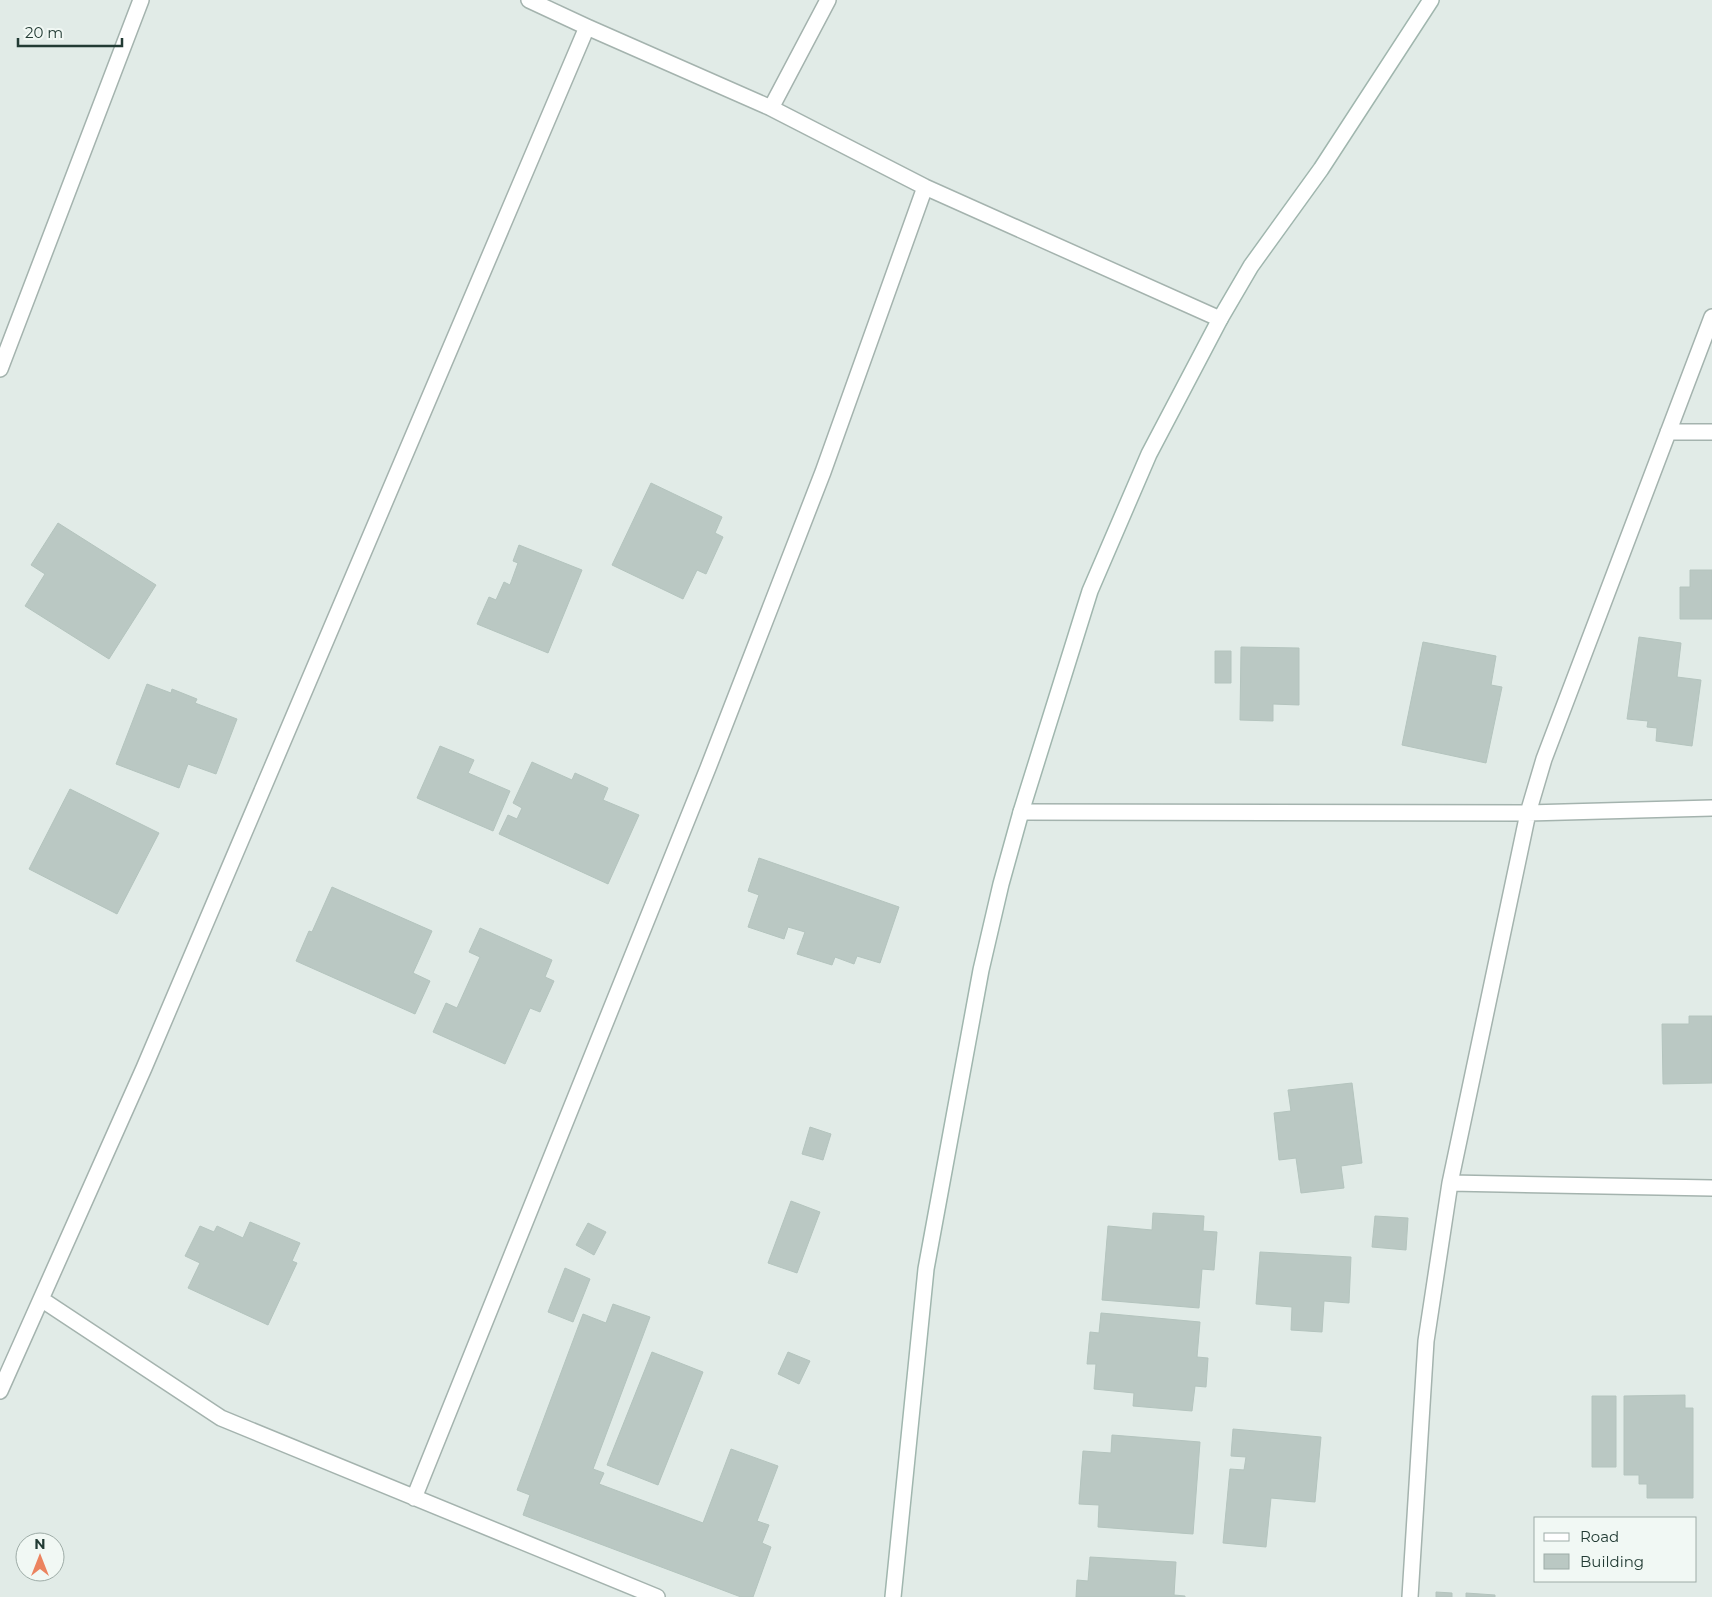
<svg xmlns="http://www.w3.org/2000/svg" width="1712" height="1597" font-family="Montserrat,sans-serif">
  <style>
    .building { fill: #bac8c3; stroke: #b4c4be }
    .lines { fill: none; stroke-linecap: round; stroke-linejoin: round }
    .minor-casing { stroke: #a4b3ae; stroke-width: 18 }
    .secondary-casing { stroke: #a0b6ae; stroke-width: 18 }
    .minor { stroke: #fff; stroke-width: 15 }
    .secondary { stroke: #fff; stroke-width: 15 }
  </style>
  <rect width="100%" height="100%" fill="#e1ebe7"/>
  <!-- building -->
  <path class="building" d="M651 483 722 517 715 533 723 537 706 574 697 570 683 599 612 565Z
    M58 523 156 585 109 659 25 606 45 574 31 565Z
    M519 545 582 570 548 653 477 624 489 597 496 600 504 582 510 585 518 563 513 561Z
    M1690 570H1712V619H1680V587H1690Z
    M1639 637 1681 643 1677 677 1701 680 1692 746 1656 741 1657 728 1647 727 1648 721 1627 719Z
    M1423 642 1496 656 1491 685 1502 687 1486 763 1402 745Z
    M1241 647 1299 648V705L1273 704V721L1240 720Z
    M1215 651H1231V683H1215Z
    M147 684 171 693 172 689 197 699 195 703 237 719 216 774 188 764 179 788 116 764Z
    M440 746 474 760 468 773 510 791 493 831 417 798Z
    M532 762 572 780 575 773 608 788 603 800 639 815 608 884 499 834 508 815 517 819 522 808 513 803Z
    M70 789 159 833 117 914 29 869Z
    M759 858 899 907 880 963 857 956 854 964 835 957 832 965 797 954 805 932 788 927 784 939 748 927 759 895 748 891Z
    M332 887 432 931 413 973 430 981 415 1014 296 961 309 931 312 932Z
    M480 928 552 960 545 977 554 981 540 1012 530 1008 505 1064 433 1032 446 1003 457 1008 480 957 469 952Z
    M1689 1016H1712V1083L1663 1084 1662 1024H1689Z
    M1352 1083 1362 1163 1341 1166 1344 1188 1301 1193 1296 1158 1279 1160 1274 1113 1291 1111 1288 1090Z
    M810 1127 831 1134 823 1160 802 1154Z
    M791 1201 820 1212 797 1273 768 1263Z
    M1153 1213 1204 1216 1203 1231 1217 1232 1214 1270 1202 1269 1199 1308 1102 1300 1108 1226 1152 1230Z
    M1375 1216 1408 1218 1406 1250 1372 1247Z
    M250 1222 300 1243 292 1261 297 1263 268 1325 188 1288 200 1263 185 1256 200 1226 214 1232 217 1226 243 1238Z
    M588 1223 606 1232 594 1255 576 1245Z
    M1260 1252 1351 1257 1349 1303 1324 1301 1322 1332 1291 1330 1292 1307 1256 1304Z
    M565 1268 590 1279 573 1322 548 1312Z
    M613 1304 650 1317 593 1469 604 1473 599 1484 703 1523 731 1449 778 1466 757 1521 769 1525 762 1543 771 1547 753 1597H741L523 1515 530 1495 517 1490 583 1314 606 1323Z
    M1101 1313 1200 1322 1197 1357 1208 1358 1206 1387 1195 1386 1192 1411 1133 1406 1134 1393 1094 1389 1096 1364H1087L1090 1332 1099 1333Z
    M652 1352 703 1372 658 1485 607 1465Z
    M788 1352 810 1361 799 1384 778 1374Z
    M1685 1395V1408H1693V1498H1647V1484H1639V1475H1624V1396Z
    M1592 1396H1616V1467H1592Z
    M1233 1429 1321 1437 1315 1502 1271 1498 1266 1547 1223 1543 1230 1469 1244 1470 1246 1457 1231 1456Z
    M1112 1435 1200 1442 1193 1534 1098 1527 1099 1505 1079 1504 1083 1451 1111 1453Z
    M1090 1557 1176 1562 1174 1595 1185 1596V1597H1076L1077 1580 1088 1581Z
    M1436 1592 1452 1593V1597H1436Z
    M1466 1593 1495 1595V1597H1466Z"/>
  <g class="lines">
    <defs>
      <path id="minor" d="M529 0 587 27 771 108 925 187 1220 319
        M771 108 828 0
        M0 369 141 0
        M1668 432H1712
        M1021 812 1528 813 1712 808
        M1450 1183 1712 1188
        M41 1299 221 1418 657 1597
        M0 1391 144 1068 587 27
        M414 1498 708 768 823 472 925 187
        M1410 1597 1426 1341 1450 1183 1528 813 1544 759 1712 317"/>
      <path id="secondary" d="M893 1597 926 1269 981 970 1001 884 1021 812 1090 591 1149 454 1220 319 1251 266 1321 169 1431 0"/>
    </defs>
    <!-- minor casing -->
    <use href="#minor" class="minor-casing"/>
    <!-- secondary casing -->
    <use href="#secondary" class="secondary-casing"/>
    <!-- minor -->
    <use href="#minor" class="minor"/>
    <!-- secondary -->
    <use href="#secondary" class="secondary"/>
  </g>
  <!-- legend -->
  <rect x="1534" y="1517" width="162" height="65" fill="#f1f8f4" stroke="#9eaca7"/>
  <rect x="1544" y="1533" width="25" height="8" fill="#ffffff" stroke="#9eaca7"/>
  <text x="1580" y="1542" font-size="15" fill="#223b34">Road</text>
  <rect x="1544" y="1554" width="25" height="15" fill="#bac8c3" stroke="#9eaca7"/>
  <text x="1580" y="1567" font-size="15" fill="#223b34">Building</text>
  <!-- north arrow -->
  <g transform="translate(40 1557)"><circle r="24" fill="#f1f8f4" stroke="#9eaca7"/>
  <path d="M0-4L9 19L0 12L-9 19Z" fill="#eb835f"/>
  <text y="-8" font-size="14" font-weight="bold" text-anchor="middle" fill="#223b34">N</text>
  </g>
  <!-- scale -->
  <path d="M18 38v8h104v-8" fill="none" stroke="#223b34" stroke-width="2.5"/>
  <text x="25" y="38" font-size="15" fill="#223b34" stroke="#f1f8f4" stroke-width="4" paint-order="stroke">20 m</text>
</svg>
